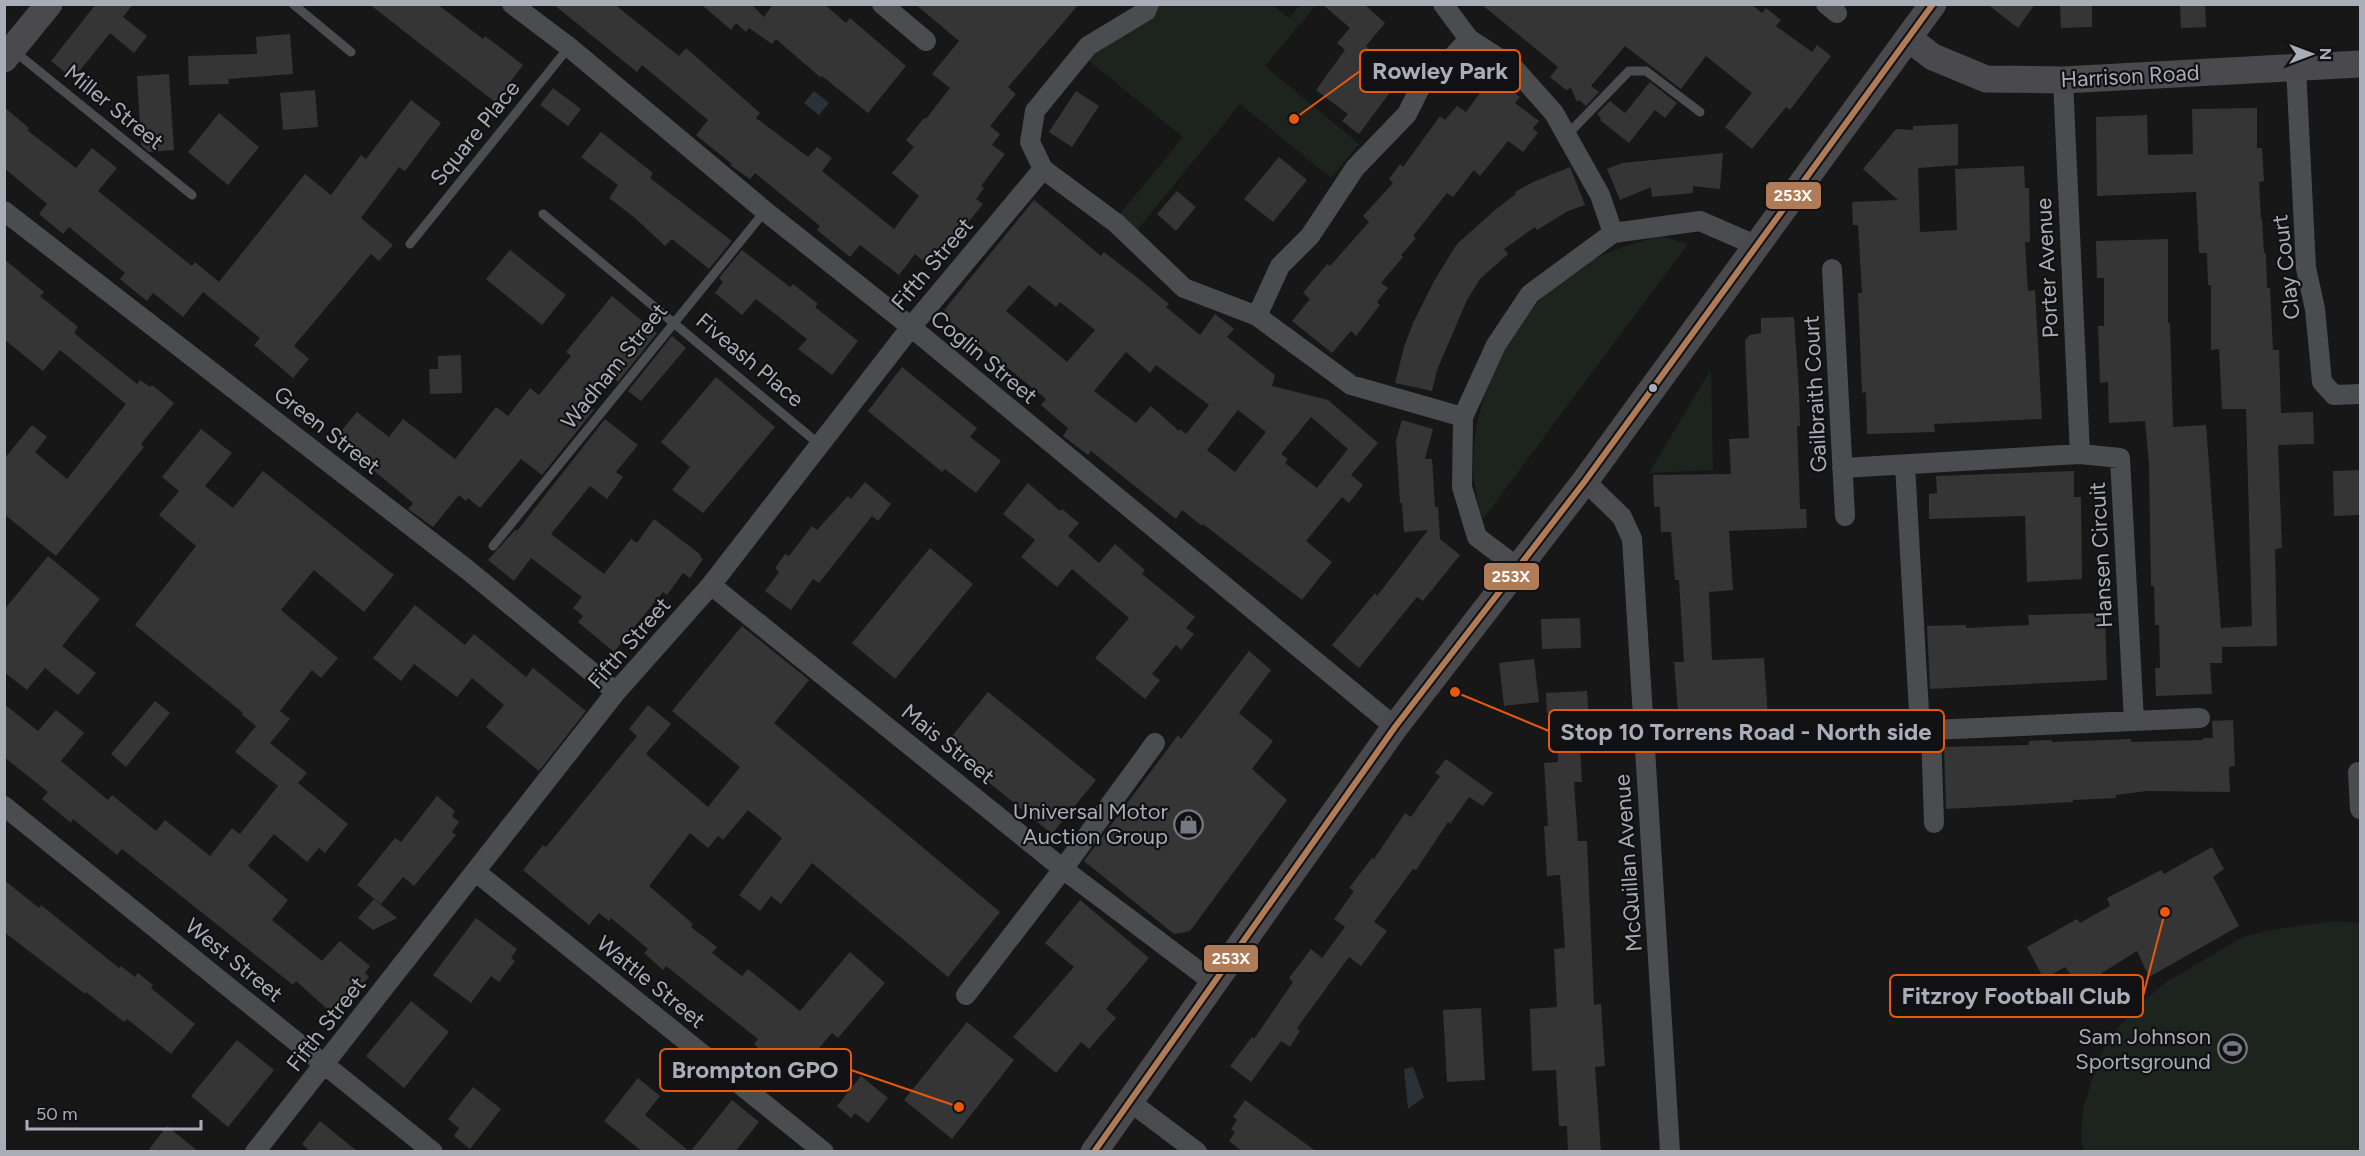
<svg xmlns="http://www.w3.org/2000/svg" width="2365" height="1156" font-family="Figtree,sans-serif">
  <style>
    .green { fill: #1d241e }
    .water { fill: #2a3239 }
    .building { fill: #353536; fill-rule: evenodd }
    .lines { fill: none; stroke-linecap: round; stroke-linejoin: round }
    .lane { stroke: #4b4c50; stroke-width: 9 }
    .street { stroke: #4b4c50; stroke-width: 20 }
    .secondary { stroke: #4a4a4e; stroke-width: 27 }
    .bus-1-casing { stroke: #111113; stroke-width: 10 }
    .bus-1 { stroke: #b07c57; stroke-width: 6 }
    .bus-dot { fill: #a8adb8; stroke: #111113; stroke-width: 2 }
    .labels { text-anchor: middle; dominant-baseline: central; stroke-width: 4.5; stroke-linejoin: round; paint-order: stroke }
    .street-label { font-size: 22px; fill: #a8adb8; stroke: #111113 }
    .poi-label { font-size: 22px; fill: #a8adb8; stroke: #111113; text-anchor: end }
    .leader { fill: none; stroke: #e8590c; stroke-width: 2 }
    .callout-dot { fill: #e8590c; stroke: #111113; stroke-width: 2 }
    .callout { fill: #111113; stroke: #e8590c; stroke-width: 2 }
    .callout-label { font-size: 24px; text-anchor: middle; font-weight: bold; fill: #a8adb8 }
    .line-badge { stroke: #111113; stroke-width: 2 }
    .badge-label { font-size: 16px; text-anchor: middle; font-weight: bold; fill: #fff }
  </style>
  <rect width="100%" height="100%" fill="#171717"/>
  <!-- green -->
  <path class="green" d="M1152 5H1272L1289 18 1300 5H1316L1265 66 1359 144 1331 178 1240 104 1137 230 1119 215 1183 137 1089 61 1096 48Z
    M1660 236 1688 244 1483 519C1452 435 1500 328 1567 275 1593 255 1629 245 1660 236Z
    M1711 369 1713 470 1649 473Z
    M2334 921 2360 923V1151H2084L2081 1139 2083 1109 2097 1063 2111 1035 2140 1004 2168 981 2243 937 2271 930Z"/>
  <!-- water -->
  <path class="water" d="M814 91 829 103 819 115 804 103Z
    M1413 1067 1424 1097 1408 1109 1404 1069Z"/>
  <!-- building -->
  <path class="building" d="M96 4H133L123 17 147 36 134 53 110 33 73 79 51 61Z
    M369 4H437L483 39 485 36 523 65 495 102Z
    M553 4H614L679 56 686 48 760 113 756 118 808 157 817 147 832 158 822 171 894 229 919 196 892 173 914 147 906 140 924 118 926 119 950 88 932 74 959 41 915 4H1079L1008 87 1016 94 990 126 1000 134 992 145 1005 154 981 186 984 188 976 199 983 204 962 230 958 228 929 266 915 254 899 275 860 245 850 257 817 230 820 226 755 173 750 179 730 165 732 164 696 135 708 120 642 65 637 72Z
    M701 4H751L764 17 773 4H824L846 23 850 18 906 66 868 113 822 76 820 77 776 39 772 44 749 28 746 32 736 23 731 30Z
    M1322 4H1364L1385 23 1366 46 1375 54 1362 69 1391 91 1359 134 1342 121 1348 114 1316 90 1345 50 1337 43 1350 28Z
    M1481 4H1751L1762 13 1766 8 1781 20 1776 26 1812 52 1817 45 1831 56 1790 110 1786 107 1752 149 1725 127 1752 93 1706 56 1681 89 1625 46 1591 86 1599 92 1586 106 1579 100 1577 102 1571 88 1566 90 1550 77 1558 67Z
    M1987 4H2035L2018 28Z
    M2060 4H2092V27L2061 28Z
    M2180 4H2205L2206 27 2181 28Z
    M290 34 293 74 228 79 229 84 189 85 188 56 257 54 256 37Z
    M169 74 174 150 149 152 141 145 137 76Z
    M1498 80 1520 97 1515 103 1539 121 1533 128 1538 133 1523 152 1508 141 1480 176 1474 170 1453 197 1447 193 1413 236 1416 238 1401 255 1403 257 1381 283 1388 288 1377 302 1380 305 1356 336 1351 331 1332 353 1292 321 1310 299 1303 293 1327 264 1330 266 1369 222 1363 216 1393 183 1389 179 1400 164 1403 167 1440 116 1445 120 1457 106 1466 112 1483 89 1488 93Z
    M1650 82 1677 103 1665 118 1655 110 1629 143 1600 120 1601 118 1597 114 1610 101 1625 113Z
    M553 88 581 109 568 126 540 105Z
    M315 90 318 127 283 130 280 93Z
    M1076 91 1099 106 1072 147 1049 132Z
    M411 100 441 123 405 171 399 167 361 218 393 245 379 261 371 254 294 346 309 359 293 378 254 345 260 338 203 292 183 317 153 293 147 301 120 279 125 273 69 227 63 234 39 214 47 204 4 168V107L29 128 27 130 76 168 92 148 117 168 98 191 192 266 195 262 219 282 305 174 331 195 361 155 366 159Z
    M2257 108V148H2262L2264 181 2259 182 2261 219H2262L2264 253H2266L2267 288H2270L2273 350H2279L2281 413 2313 412 2314 444 2278 445 2282 548 2275 549 2277 646 2222 647V663H2210L2212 694 2156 696 2155 668H2160L2159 625H2155L2154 586H2151L2149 464 2145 421 2109 423 2108 382 2100 383 2098 326H2104V278H2097L2096 241 2168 239V323H2170L2173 427 2206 425 2221 628 2252 626 2246 409H2222L2219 349 2211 350V285H2208L2207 253H2199L2196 192 2097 196 2096 117 2147 115 2148 155 2193 154 2192 109Z
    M219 113 259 147 228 185 188 152Z
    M1958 124V165L1918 168 1920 232 1957 230 1955 169 2024 166 2025 188H2029L2030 242H2025L2028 291 2035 290 2042 419 1934 424 1935 432 1867 434 1866 392 1862 393 1858 293H1862L1858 225H1853L1852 202 1898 200 1863 169 1896 129 1913 130V126Z
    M601 132 653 173 650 178 732 241 709 269 672 239 665 246 635 218 609 198 618 185 581 157Z
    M1723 153 1720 189 1693 186V193L1652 197 1651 187 1620 200 1607 169 1622 163Z
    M1279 157 1307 180 1273 222 1244 199Z
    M1570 167 1585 205 1568 211 1537 230 1535 227 1504 249 1508 254 1480 279 1467 300 1437 370 1432 391 1395 383 1404 347 1413 323 1434 281 1457 244 1495 210 1516 194 1515 192 1533 182Z
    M1177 191 1196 207 1176 231 1157 214Z
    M1034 200 1101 256 1104 252 1139 279 1169 304 1166 307 1200 335 1215 314 1234 329 1227 337 1275 375 1272 386 1328 400 1378 443 1351 475 1363 485 1349 503 1342 497 1306 541 1332 562 1302 600 1203 524 1202 526 1182 510 1176 519 1091 451 1088 455 1063 436 1068 428 1041 405 1046 399 941 314ZM1029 285 1056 307 1060 302 1095 330 1067 362 1006 311ZM1126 352 1150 373 1156 365 1209 405 1186 434 1180 429 1179 431 1151 406 1136 423 1094 391ZM1238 410 1266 432 1235 472 1207 450ZM1311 417 1348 449 1317 488 1285 463 1288 459 1281 454Z
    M510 250 566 295 542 325 486 279Z
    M742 250 790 287 793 284 818 304 815 307 858 341 832 375 798 349 807 339 756 299 742 315 715 293 723 282 719 278Z
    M4 259 44 292 40 296 78 327 74 333 137 384 140 380 150 387 152 385 174 403 141 444 144 447 56 556 4 514V459L32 425 47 437 35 452 67 479 126 404 60 350 43 371 4 339Z
    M612 296 657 333 618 382 607 373 583 401 594 410 542 475 521 459 480 508 468 498 466 501 459 495 433 527 408 509 413 503 367 465 369 462 337 436 357 412 389 437 403 419 455 459 496 407 508 416 530 388 539 395 571 356 566 352Z
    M1794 317 1799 392 1800 426H1797L1800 509H1806L1807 528 1729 531 1733 590 1709 592 1712 660 1764 658 1768 718 1679 723 1674 662H1684L1679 580H1675L1671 532H1661L1660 507H1654L1653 475 1731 474 1729 439 1749 438 1745 340 1750 335 1761 333V318Z
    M672 336 686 348 641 401 628 391Z
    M461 355 462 393 430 394 429 369H438V356Z
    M902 367 977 428 970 437 1001 461 976 493 945 469 942 472 868 411Z
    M716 377 775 427 703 513 672 490 690 467 661 442Z
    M605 419 638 445 616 472 623 477 607 499 590 486 551 534 604 574 631 539 637 543 654 519 701 555 700 557 703 559 690 578 683 573 667 595 663 592 614 652 578 622 583 616 573 608 582 597 531 558 514 581 488 560 515 530 517 531Z
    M1402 420 1433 429 1425 459H1432L1435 507H1438L1440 539 1460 555 1423 601 1417 597 1359 668 1332 645 1375 593 1377 596 1428 530 1404 532 1402 503H1400L1396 440Z
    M201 429 232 453 205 486 233 508 263 471 394 575 364 612 314 570 281 610 338 658 321 678 312 670 290 698 280 711 290 719 270 743 307 773 298 783 348 824 325 853 319 848 307 862 274 834 248 866 288 900 272 920 322 961 340 941 370 966 365 973 369 977 334 1015 296 981 293 985 122 849 117 855 73 819 71 823 42 799 48 792 4 757V704L38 731 56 710 84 733 61 761 108 800 112 795 156 831 165 820 210 856 232 828 240 834 278 786 235 752 256 726 241 714 243 713 135 625 196 546 159 515 179 491 162 477Z
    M2361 470V515L2334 516 2333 471Z
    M2074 471V497H2081L2082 579 2027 582 2025 516 1929 519V494L1937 493 1936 476Z
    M865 482 891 504 878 521 872 516 819 583 813 579 791 610 765 591 779 572 775 568 785 554 789 556 812 526 817 530 848 496 851 499Z
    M1028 483 1060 511 1062 509 1079 523 1068 536 1099 563 1115 544 1145 570 1142 574 1195 617 1186 628 1194 634 1181 650 1176 645 1152 674 1160 680 1145 699 1095 658 1129 618 1072 569 1057 587 1021 557 1035 540 1003 514Z
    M930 548 973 584 895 679 852 643Z
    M48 556 100 599 62 646 96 673 78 695 45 668 27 690 4 672V610Z
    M415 605 465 645 474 634 526 677 533 668 586 711 539 771 486 727 504 705 472 678 457 697 414 664 401 681 373 658Z
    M2105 613 2107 680 1930 689 1927 626 1966 625V628L2029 625 2028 615Z
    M1580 618 1581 648 1542 649 1541 619Z
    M742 626 809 680 774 723 1000 912 948 977 812 863 781 904 771 896 760 911 739 895 782 838 748 810 723 840 718 836 708 848 690 833 649 886 693 924 691 927 717 947 712 953 742 976 748 969 800 1011 850 952 885 983 838 1038 832 1033 793 1078 754 1044 758 1039 666 966 663 970 644 953 648 949 611 918 609 921 599 913 589 925 523 870 543 845 546 847 637 736 629 729 648 705 671 724 646 754 708 807 740 767 672 711Z
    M1249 651 1271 670 1239 713 1273 741 1252 769 1287 800 1190 931 1174 934 1084 861 1178 735 1181 739Z
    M1534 659 1539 702 1504 706 1499 663Z
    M1587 691 1591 746H1580L1582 782H1574L1578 841H1587L1594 1005 1601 1004 1605 1066 1595 1067 1601 1152H1568L1567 1126H1559L1556 1070 1532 1071 1530 1009 1557 1007 1554 949 1565 948 1560 875 1547 876 1544 826H1548L1544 763 1558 762 1556 713H1547L1546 693Z
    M988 692 1096 780 1052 834 944 746Z
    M155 701 170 713 126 767 111 754Z
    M2233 720 2235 766 2229 767 2230 792 2146 791 2116 795V798L2073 800V802L1946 809 1944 747 2029 745V741L2052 740V742L2131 739V742L2203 740V738H2213L2212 721Z
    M1446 759 1493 793 1483 806 1469 797 1450 824 1448 822 1416 870 1413 869 1374 922 1387 931 1361 966 1349 957 1297 1028 1300 1031 1290 1047 1281 1041 1251 1082 1230 1066 1252 1037 1254 1039 1293 982 1289 978 1311 949 1322 958 1345 927 1334 919 1354 891 1349 888 1372 858 1374 859 1405 813 1411 817 1440 776 1435 773Z
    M437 796 455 811 452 816 459 822 452 832 456 835 414 886 403 877 381 904 357 885 395 838 401 842Z
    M2212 847 2224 869 2213 877 2239 926 2149 977 2137 951 2080 987 2065 967 2044 979 2027 947 2077 919 2080 923 2110 906 2107 898 2161 870 2164 874Z
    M4 880 39 908 41 905 119 968 121 966 135 977 138 973 153 985 151 988 195 1024 171 1054 127 1019 124 1022 86 992 85 994 4 932Z
    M374 899 397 918 373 930 358 918Z
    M1080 900 1149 958 1106 1009 1116 1018 1089 1049 1081 1042 1056 1073 1013 1037 1074 967 1045 943Z
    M476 918 517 949 511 958 515 961 499 982 491 976 471 1003 433 975Z
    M411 1001 449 1032 404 1088 366 1056Z
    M1481 1008 1485 1080 1447 1082 1443 1010Z
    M967 1022 1014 1060 952 1139 904 1100Z
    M237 1040 274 1070 228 1127 191 1096Z
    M861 1076 888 1098 868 1123 855 1113 851 1118 837 1106Z
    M638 1078 660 1096 645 1115 690 1152H643L604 1121Z
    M473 1087 501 1109 470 1149 454 1136 459 1128 448 1119Z
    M732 1100 759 1122 735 1152H690Z
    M1245 1100 1317 1152H1243L1229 1141 1235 1132 1231 1129 1237 1120 1233 1117Z
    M320 1121 358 1152H311L302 1144Z
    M167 1126 199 1152H147Z"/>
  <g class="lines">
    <!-- lane -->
    <path class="lane" d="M293 4 351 52
      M14 51 192 195
      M1567 135 1629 71H1646L1700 112
      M543 214 820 445
      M410 244 569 47
      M493 546 765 211"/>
    <!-- street -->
    <path class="street" d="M512 4 569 47 765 211 911 327 1395 727
      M882 4 926 41
      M1149 4 1146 11 1088 46 1035 111 1030 142 1043 169 1116 223 1184 288 1257 316 1351 385 1463 417
      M1443 4 1469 39 1514 68 1554 113 1600 195 1613 233
      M1826 4 1837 13
      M2296 67 2306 268 2315 309 2322 382 2334 395 2360 394
      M2063 80 2080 454
      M4 211 469 571 616 692
      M1832 269 1845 516
      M1257 316 1280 266 1310 236 1355 168 1407 114 1425 78 1444 66 1469 39
      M1905 465 1919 712 1931 730 1934 823
      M1842 468 2080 454 2120 458 2134 721
      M1585 481 1622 517 1632 539 1670 1152
      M1517 567 1477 537 1462 487 1463 417 1496 345 1530 294 1613 233 1700 221 1755 245
      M711 585 1063 869 1213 982
      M1931 730 2200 718
      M2360 772H2358L2360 809
      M4 806 433 1152
      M476 872 824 1152
      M966 995 1063 869 1155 743
      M1129 1101 1197 1152
      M255 1152 616 692 711 585 911 327 1043 169"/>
    <!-- secondary -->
    <path class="secondary" d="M1909 39 1933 57 1986 79 2063 80 2360 64
      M4 59 49 4
      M1094 1152 1395 727 1585 481 1933 4"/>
    <defs>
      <path id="bus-1" d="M1094 1152 1395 727 1585 481 1933 4"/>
    </defs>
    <!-- bus-1 casing -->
    <use href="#bus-1" class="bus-1-casing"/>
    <!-- bus-1 -->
    <use href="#bus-1" class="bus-1"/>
  </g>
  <!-- icons -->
  <defs>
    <symbol id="shop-ring" viewBox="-11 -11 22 22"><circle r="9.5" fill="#111113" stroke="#757880" stroke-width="1.5"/><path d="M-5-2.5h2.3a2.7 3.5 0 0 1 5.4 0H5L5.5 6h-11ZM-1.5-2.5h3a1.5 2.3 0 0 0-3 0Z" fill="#757880"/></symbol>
    <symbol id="stadium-ring" viewBox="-11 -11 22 22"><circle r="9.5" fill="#111113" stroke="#757880" stroke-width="1.5"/><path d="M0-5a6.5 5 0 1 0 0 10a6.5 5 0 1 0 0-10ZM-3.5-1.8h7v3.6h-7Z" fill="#757880"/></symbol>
  </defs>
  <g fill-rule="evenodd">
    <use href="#shop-ring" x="1172" y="808" width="33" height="33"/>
    <use href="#stadium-ring" x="2216" y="1032" width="33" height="33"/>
  </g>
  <!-- markers -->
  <circle class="bus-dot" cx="1653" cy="388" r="5"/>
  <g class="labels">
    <!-- street labels -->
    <g class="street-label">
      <text transform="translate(2130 76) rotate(-3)">Harrison Road</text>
      <text transform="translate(114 107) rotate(39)">Miller Street</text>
      <text transform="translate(475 133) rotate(-51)">Square Place</text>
      <text transform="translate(932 264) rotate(-50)">Fifth Street</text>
      <text transform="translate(2286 267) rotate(-97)">Clay Court</text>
      <text transform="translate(2047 268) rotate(-93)">Porter Avenue</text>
      <text transform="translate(984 357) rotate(40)">Coglin Street</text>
      <text transform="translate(750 360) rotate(40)">Fiveash Place</text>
      <text transform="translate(614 366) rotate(-51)">Wadham Street</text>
      <text transform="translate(1815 394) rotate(-93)">Gailbraith Court</text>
      <text transform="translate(327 430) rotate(38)">Green Street</text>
      <text transform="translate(2101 555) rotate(-93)">Hansen Circuit</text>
      <text transform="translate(629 643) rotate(-49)">Fifth Street</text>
      <text transform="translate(948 744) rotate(39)">Mais Street</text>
      <text transform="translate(1628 863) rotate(-94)">McQuillan Avenue</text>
      <text transform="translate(234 960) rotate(39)">West Street</text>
      <text transform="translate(651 982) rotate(39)">Wattle Street</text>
      <text transform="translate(326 1024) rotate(-52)">Fifth Street</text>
    </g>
    <!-- poi labels -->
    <g class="poi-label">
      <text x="1168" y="811">Universal Motor<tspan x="1168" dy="25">Auction Group</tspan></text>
      <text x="2211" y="1036">Sam Johnson<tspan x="2211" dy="25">Sportsground</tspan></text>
    </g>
  </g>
  <!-- callouts -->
  <path class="leader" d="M1294 119L1360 71M1455 692L1549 731M2165 912L2143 996M959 1107L851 1070"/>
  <g class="callout-dot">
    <circle cx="1294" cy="119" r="6"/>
    <circle cx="1455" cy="692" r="6"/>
    <circle cx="2165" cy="912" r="6"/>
    <circle cx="959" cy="1107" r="6"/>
  </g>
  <g class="callout">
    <rect x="1360" y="50" width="160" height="42" rx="6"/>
    <rect x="1549" y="710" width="395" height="42" rx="6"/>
    <rect x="1890" y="975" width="253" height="42" rx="6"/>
    <rect x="660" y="1049" width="191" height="42" rx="6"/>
  </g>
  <g class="callout-label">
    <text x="1440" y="79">Rowley Park</text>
    <text x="1746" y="740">Stop 10 Torrens Road - North side</text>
    <text x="2016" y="1004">Fitzroy Football Club</text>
    <text x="755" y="1078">Brompton GPO</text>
  </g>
  <g class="line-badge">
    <rect x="1765" y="181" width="57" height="29" rx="6" fill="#b07c57"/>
    <rect x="1483" y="562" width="57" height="29" rx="6" fill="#b07c57"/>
    <rect x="1203" y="944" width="56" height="29" rx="6" fill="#b07c57"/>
  </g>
  <g class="badge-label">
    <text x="1793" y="201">253X</text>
    <text x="1511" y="582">253X</text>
    <text x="1231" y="964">253X</text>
  </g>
  <!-- border -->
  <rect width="2365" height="1156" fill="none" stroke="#a8adb8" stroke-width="12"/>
  <!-- north arrow -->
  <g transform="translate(2311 54) rotate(90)" stroke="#111113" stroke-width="4.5" paint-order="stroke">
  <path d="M0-4.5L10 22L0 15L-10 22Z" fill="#a8adb8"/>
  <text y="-9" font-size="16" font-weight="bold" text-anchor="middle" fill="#a8adb8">N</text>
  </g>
  <!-- scale -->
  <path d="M27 1120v9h174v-9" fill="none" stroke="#a8adb8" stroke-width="3"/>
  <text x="36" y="1120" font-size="18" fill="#a8adb8" stroke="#111113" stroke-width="4.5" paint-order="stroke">50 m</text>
</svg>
